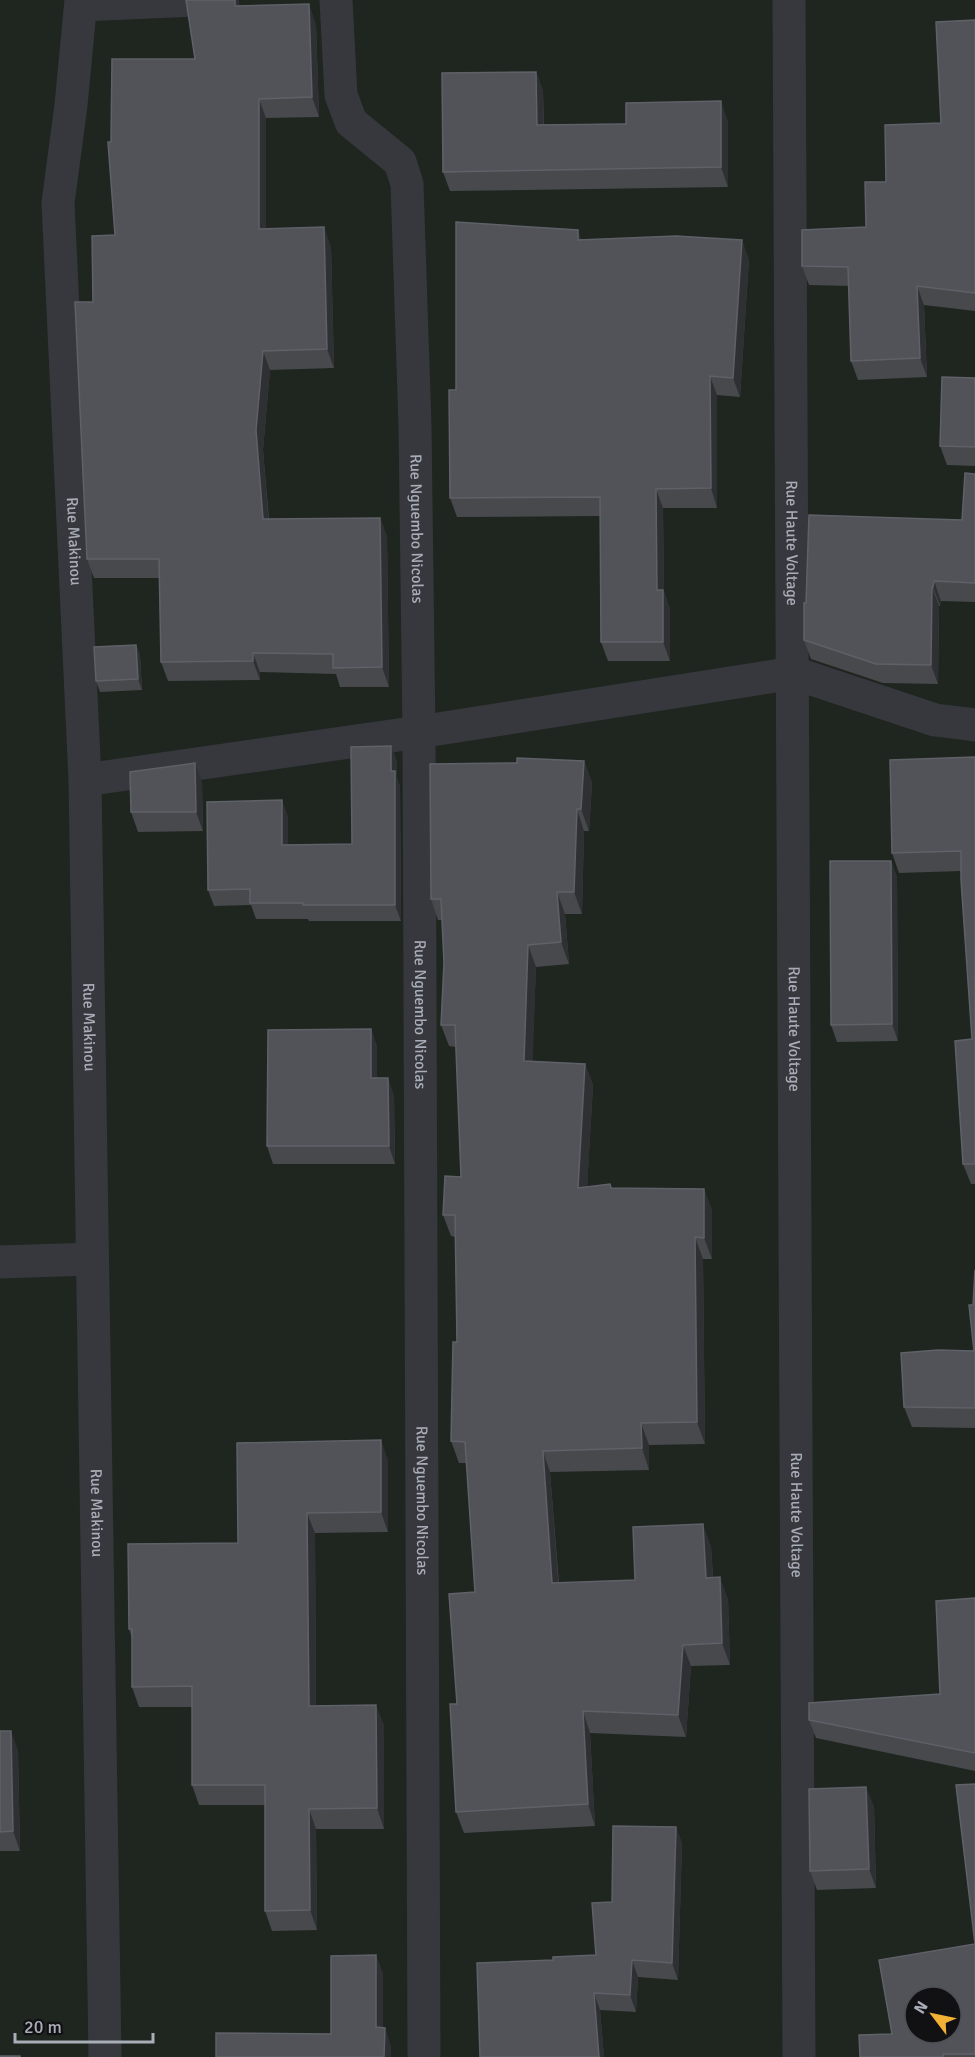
<svg xmlns="http://www.w3.org/2000/svg" width="975" height="2057" font-family="Signika,sans-serif">
  <style>
    .green { fill: #1e261f; fill-rule: evenodd }
    .lines { fill: none; stroke-linecap: round; stroke-linejoin: round }
    .minor { stroke: #37383d; stroke-width: 33 }
    .wall { fill: #47494d }
    .shaded-wall { fill: #2f3033 }
    .building { fill: #525359; stroke: #5f6168; stroke-width: 1.5; fill-rule: evenodd }
    .labels { text-anchor: middle; dominant-baseline: central; stroke-width: 6; stroke-linejoin: round; paint-order: stroke }
    .street-label { font-size: 16px; fill: #a8adb8; stroke: #111113 }
  </style>
  <rect width="100%" height="100%" fill="#161618"/>
  <!-- green -->
  <path class="green" d="M0 0H975V2057H0ZM915 1997H951V2033H915Z"/>
  <g class="lines">
    <!-- minor -->
    <g class="minor">
      <path id="s1" d="M81 0 71 105 58 203 85 780 105 2057"/>
      <path id="s2" d="M336 0 341 95 351 122 400 162 407 184 415 426 419 732 424 2057"/>
      <path id="s3" d="M789 0 799 2057"/>
      <path d="M81 5 195 0"/>
      <path d="M85 780 419 732 794 673 935 720 975 725"/>
      <path d="M0 1262 91 1259"/>
    </g>
  </g>
  <!-- wall -->
  <path class="wall" d="M240 6 316 24 319 117 266 118V229L331 246 334 368 270 370 263 450 269 519 380 518 387 537 389 687H340L336 674 260 672V680L168 681 161 662 159 578H94L87 559 93 302 115 235 195 59Z
    M975 20V311L924 305 927 377 858 380 851 361 849 286 809 285 802 266 866 227 941 123Z
    M536 72 543 91 544 125 728 121V187L450 191 443 172Z
    M582 240 749 259 740 397 717 395V508H663L664 592 670 609V661H608L601 642 600 516 457 517 450 498 456 390Z
    M975 378V466L947 465 940 446Z
    M975 474V602L941 601 940 606H939L938 684 883 683 811 659 804 640 806 603 962 520Z
    M136 645 140 655 142 690 100 692 96 681Z
    M391 746 397 762V778L400 787 401 921H309L308 919H256L251 905 214 906 208 890 288 816V845L352 844Z
    M975 757V1184H971L963 1164 972 1039 961 871 899 873 892 853Z
    M584 761 592 783 589 831H584L582 914H565L569 964 536 967 532 1062 585 1064 593 1085 587 1187 612 1188 704 1189 712 1211V1259H703L705 1444 649 1445V1470L550 1472 559 1583 635 1580 711 1546 713 1577 728 1599 730 1665 691 1666 686 1737 590 1733 595 1826 464 1833 456 1812 457 1704 475 1592 467 1463H459L451 1441 457 1342 455 1237 451 1236 443 1215 461 1177 456 1047 449 1046 441 1025 444 963 442 920H438L431 899Z
    M202 782 203 831 138 832 131 812Z
    M891 861 897 878 898 1041 837 1042 831 1025Z
    M371 1029 377 1047V1078L394 1095 395 1164H273L267 1146Z
    M975 1270V1428L912 1427 904 1407 974 1351 973 1305Z
    M388 1460V1532L315 1533 316 1706 384 1725V1829H316L317 1930 272 1931 265 1911V1805H199L192 1785V1707H139L132 1687V1638L129 1629 238 1543Z
    M975 1598V1771L816 1738 809 1720 940 1694Z
    M0 1731 18 1750 20 1851H0Z
    M975 1784V2057H860L892 2034 975 1944Z
    M874 1806 876 1888 817 1890 810 1871Z
    M676 1827 682 1844 678 1980 638 1977 636 2012 600 2010 604 2057H480L553 1960 596 1955 612 1902Z"/>
  <!-- shaded-wall -->
  <path class="shaded-wall" d="M235 0H239L242 26 235 6Z
    M309 4 316 24 319 117 312 97Z
    M536 72 543 91 544 145 537 125Z
    M259 99 266 118V249L259 229Z
    M721 101 728 121V187L721 167Z
    M324 227 331 246 334 368 327 349Z
    M578 230 585 249 578 240Z
    M742 240 749 259 740 397 733 378Z
    M917 286 924 305 927 377 920 358Z
    M263 351 270 370 263 450 270 539 263 519 256 430Z
    M710 376 717 395V508L711 488Z
    M656 489 663 508 664 592 670 609V661L663 642 657 590Z
    M380 518 387 537 389 687 382 667Z
    M934 581 941 601 940 606 933 587Z
    M932 587 939 606 938 684 931 665Z
    M136 645 140 655 142 690 138 679Z
    M253 653 260 672V680L253 661Z
    M391 746 397 762V778L400 787 401 921 395 905Z
    M584 761 592 783 589 831 581 809Z
    M195 763 202 782 203 831 196 812Z
    M282 800 288 816V861L282 845Z
    M577 809 584 831 582 914 574 892Z
    M891 861 897 878 898 1041 892 1024Z
    M557 892 565 914 569 964 561 942Z
    M528 945 536 967 532 1083 524 1061Z
    M371 1029 377 1047V1096L371 1078Z
    M585 1064 593 1085 586 1210 578 1188Z
    M388 1078 394 1095 395 1164 389 1146Z
    M704 1189 712 1211V1259L704 1238Z
    M695 1237 703 1259 705 1444 697 1422Z
    M641 1423 649 1445V1470L642 1448Z
    M381 1440 388 1460V1532L381 1512Z
    M543 1451 550 1472 560 1604 552 1583Z
    M307 1513 315 1533 316 1726 309 1706Z
    M703 1524 711 1546 714 1599 706 1578Z
    M720 1577 728 1599 730 1665 722 1643Z
    M683 1645 691 1666 686 1737 678 1715Z
    M376 1705 384 1725V1829L377 1808Z
    M583 1711 590 1733 595 1826 588 1804Z
    M11 1731 18 1750 20 1851 13 1831Z
    M866 1787 874 1806 876 1888 869 1869Z
    M309 1809 316 1829 317 1930 310 1910Z
    M676 1827 682 1844 678 1980 672 1963Z
    M376 1955 383 1973V2045L376 2027Z
    M632 1960 638 1977 636 2012 630 1995Z
    M594 1993 600 2010 604 2057H599Z
    M385 2028 391 2046V2057H384Z"/>
  <!-- building -->
  <path class="building" d="M186 0H235V6L309 4 312 97 259 99V229L324 227 327 349 263 351 256 430 263 519 380 518 382 667 333 668V654L253 653V661L161 662 159 559H87L75 302H93L92 236 115 235 108 142H111L112 59H195Z
    M975 20V293L917 286 920 358 851 361 848 267 802 266V230L866 227 865 182H886L885 125 941 123 936 22Z
    M536 72 537 125 626 124V103L721 101V167L443 172 442 73Z
    M456 222 578 230V240L676 236 742 240 733 378 710 376 711 488 656 489 657 590H663V642H601L600 497 450 498 449 390H456Z
    M942 377 975 378V447L940 446Z
    M965 473 975 474V583L934 581 933 587H932L931 665 876 664 804 640V603H806L809 515 962 520Z
    M136 645 138 679 96 681 94 647Z
    M391 746V771H395V905H303V903H250V889L208 890 207 802 282 800V845L352 844 351 747Z
    M975 757V1164H963L955 1041 972 1039 961 880V851L892 853 890 760Z
    M517 758 584 761 581 809H577L574 892H557L561 942 528 945 524 1061 585 1064 578 1188 610 1184 611 1188 704 1189V1238L695 1237 697 1422 641 1423 642 1448 543 1451 552 1583 635 1580 633 1527 703 1524 706 1578 720 1577 722 1643 683 1645 678 1715 583 1711 588 1804 456 1812 450 1704H457L449 1594 475 1592 465 1442 451 1441 453 1342H457L455 1215H443L445 1176 461 1177 455 1025H441L444 963 441 899H431L430 764 517 763Z
    M195 763 196 812H131L130 772Z
    M830 861H891L892 1024 831 1025Z
    M371 1029V1078H388L389 1146H267L268 1030Z
    M975 1270V1408L904 1407 901 1353 938 1350 974 1351 969 1305H973Z
    M381 1440V1512L307 1513 309 1706 376 1705 377 1808 309 1809 310 1910 265 1911V1785H192V1686L132 1687V1629H129L128 1544 238 1543 237 1443Z
    M975 1598V1753L809 1720V1703L940 1694 936 1601Z
    M0 1731H11L13 1831 0 1832Z
    M975 1784V2054H943V2057H860L859 2035 892 2034 879 1960 975 1944 956 1785ZM915 1997H951V2033H915Z
    M866 1787 869 1869 810 1871 809 1789Z
    M613 1826 676 1827 672 1963 632 1960 630 1995 594 1993 599 2057H480L477 1963 553 1960V1957L596 1955 592 1903 612 1902Z
    M376 1955V2027L385 2028 384 2057H216V2033L331 2034V1956Z
    M0 2056H20V2057H0Z"/>
  <g class="labels">
    <!-- street labels -->
    <g class="street-label">
      <text stroke="none"><textPath href="#s2" startOffset="555">Rue Nguembo Nicolas</textPath></text>
      <text stroke="none"><textPath href="#s1" startOffset="543">Rue Makinou</textPath></text>
      <text stroke="none"><textPath href="#s3" startOffset="543">Rue Haute Voltage</textPath></text>
      <text stroke="none"><textPath href="#s2" startOffset="1041">Rue Nguembo Nicolas</textPath></text>
      <text stroke="none"><textPath href="#s1" startOffset="1029">Rue Makinou</textPath></text>
      <text stroke="none"><textPath href="#s3" startOffset="1029">Rue Haute Voltage</textPath></text>
      <text stroke="none"><textPath href="#s2" startOffset="1527">Rue Nguembo Nicolas</textPath></text>
      <text stroke="none"><textPath href="#s1" startOffset="1515">Rue Makinou</textPath></text>
      <text stroke="none"><textPath href="#s3" startOffset="1515">Rue Haute Voltage</textPath></text>
    </g>
  </g>
  <!-- north arrow -->
  <g transform="translate(933 2015) rotate(302)"><circle r="28" fill="#111113" stroke="#4d4f55" stroke-width="1.5"/>
  <path d="M0-4.5L10 22L0 15L-10 22Z" fill="#f2b134"/>
  <text y="-9" font-size="16" font-weight="bold" text-anchor="middle" fill="#a8adb8">N</text>
  </g>
  <!-- scale -->
  <path d="M15 2033v9h138v-9" fill="none" stroke="#a8adb8" stroke-width="3"/>
  <text x="24" y="2033" font-size="18" fill="#a8adb8" stroke="#111113" stroke-width="4.5" paint-order="stroke">20 m</text>
</svg>
